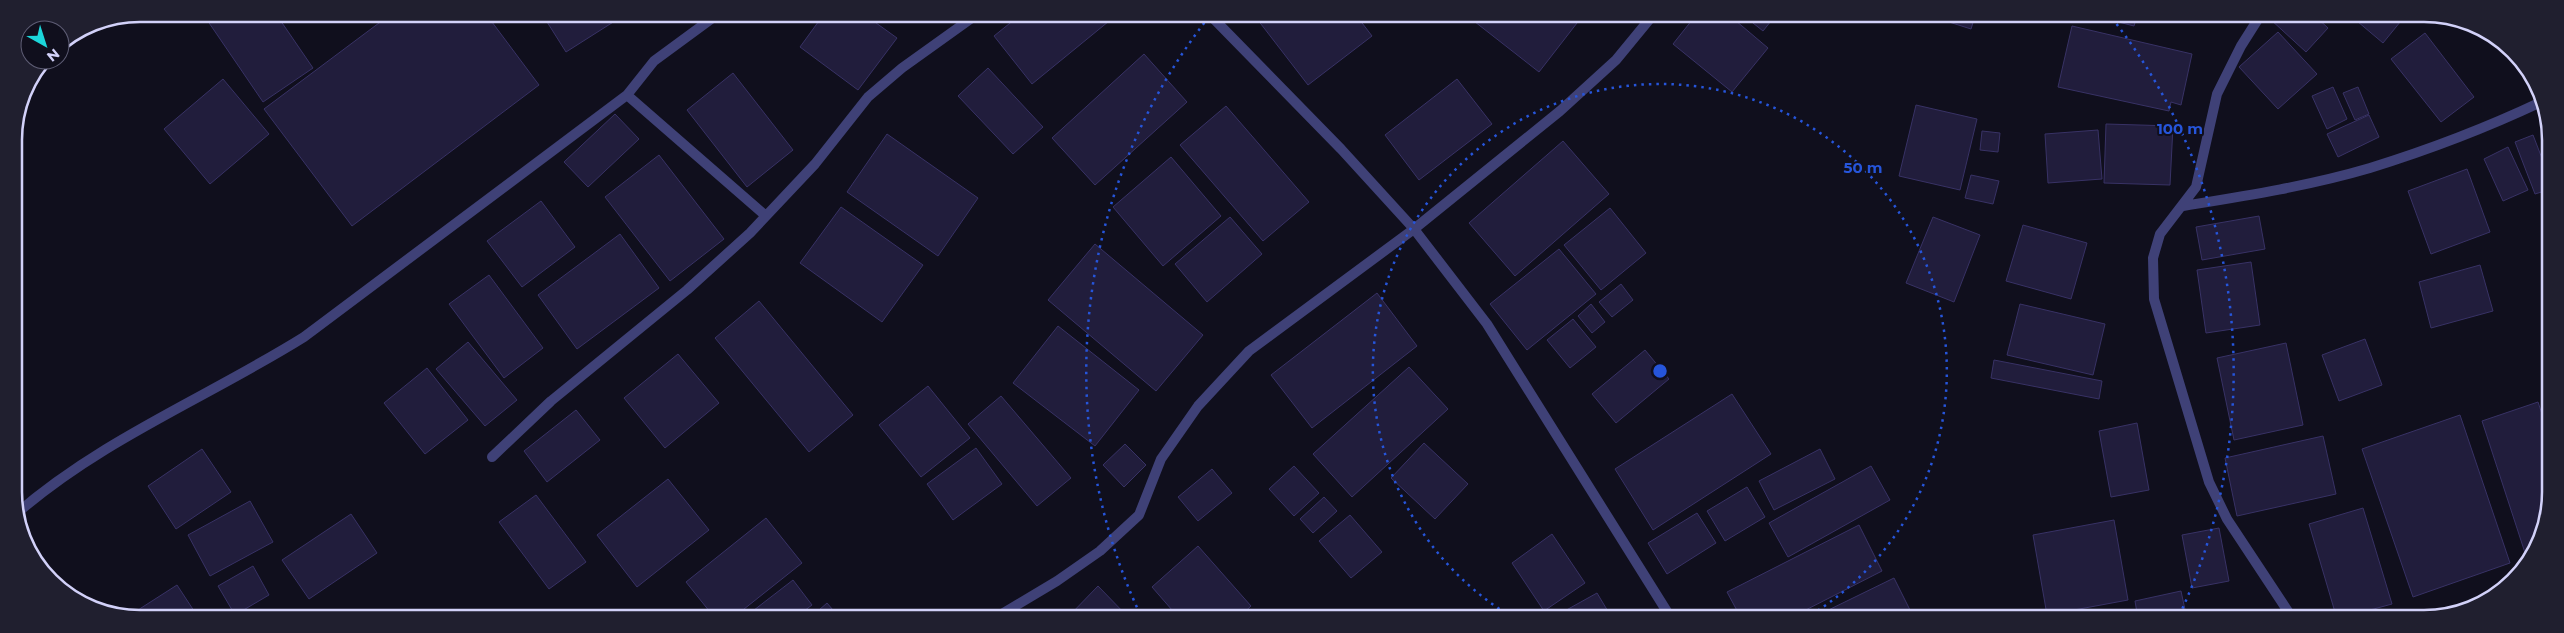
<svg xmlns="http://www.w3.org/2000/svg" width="2564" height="633" font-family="Montserrat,sans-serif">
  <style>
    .building { fill: #211d3c; stroke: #383265 }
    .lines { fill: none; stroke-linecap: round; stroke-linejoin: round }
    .minor { stroke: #3f4177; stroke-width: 10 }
    .ring { fill: none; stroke: #2655da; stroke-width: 2.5; stroke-dasharray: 2.5 5 }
    .rim { fill: none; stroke: #d2d1f9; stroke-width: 2.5 }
    .centre { fill: #2655da; stroke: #100f1d; stroke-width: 2.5 }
    .ring-label { font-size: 15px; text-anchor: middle; font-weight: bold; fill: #2655da; stroke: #100f1d; stroke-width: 4; stroke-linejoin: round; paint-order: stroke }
  </style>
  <rect width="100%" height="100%" fill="#100f1d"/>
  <!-- building -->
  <path class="building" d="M203 14H276L313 68 263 102Z
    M391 14H486L539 85 352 226 264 109Z
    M542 14H615L618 19 566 52Z
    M824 14 865 15 897 38 858 90 800 47Z
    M1020 15H1113L1114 17 1032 84 994 36Z
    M1254 15H1356L1372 36 1308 85Z
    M1472 15H1568L1577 23 1539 72 1470 18Z
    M1696 15H1729L1768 48 1732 92 1673 44Z
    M1743 15 1775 16 1763 31Z
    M1951 16H1975L1971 29 1949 22Z
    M2095 16H2137L2134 26Z
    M2273 16H2315L2328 28 2306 52 2270 19Z
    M2351 16H2405L2383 43Z
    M2072 26 2192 54 2181 105 2171 102 2169 111 2058 87Z
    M2278 32 2317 74 2278 109 2239 67Z
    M2425 33 2474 97 2441 122 2391 59Z
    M1144 54 1187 102 1095 185 1052 138Z
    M988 68 1043 127 1013 154 958 96Z
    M733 73 793 150 747 187 687 110Z
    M223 79 269 134 210 184 164 129Z
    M1457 79 1492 124 1419 180 1385 135Z
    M2333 87 2347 119 2327 129 2312 96Z
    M2358 87 2369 114 2355 120 2343 93Z
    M1916 105 1977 119 1960 190 1899 176Z
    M1226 106 1309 202 1263 241 1180 145Z
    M615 114 639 139 588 187 564 162Z
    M2369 115 2379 137 2338 157 2327 134Z
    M2106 124 2173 126 2170 185 2104 183Z
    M2098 130 2102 179 2048 183 2045 134Z
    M1982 131 2000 133 1998 152 1980 150Z
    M887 134 978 198 938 256 847 192Z
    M2533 135 2548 174V190L2535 194 2515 142Z
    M1563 141 1609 194 1515 276 1469 223Z
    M2508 147 2528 190 2503 201 2484 159Z
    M659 155 724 239 670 281 605 197Z
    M1171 157 1221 216 1163 266 1113 207Z
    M2467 169 2490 232 2431 254 2408 191Z
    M1971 175 1999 181 1993 204 1965 198Z
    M541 201 575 247 522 287 487 241Z
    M841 207 923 265 882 322 800 263Z
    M1610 208 1646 253 1601 290 1564 245Z
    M2259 216 2265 249 2202 260 2196 227Z
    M1230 217 1262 254 1207 302 1175 264Z
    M1933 217 1980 235 1954 302 1906 283Z
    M2023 225 2087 243 2071 299 2006 281Z
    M620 234 659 288 577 349 538 295Z
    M1095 244 1203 335 1156 391 1048 300Z
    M1559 249 1596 294 1527 350 1490 304Z
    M2251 262 2260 325 2206 333 2197 270Z
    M2480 265 2493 311 2431 328 2419 282Z
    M489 275 543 348 504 378 449 304Z
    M1621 284 1633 300 1612 317 1599 302Z
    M1377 293 1417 346 1312 428 1271 375Z
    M759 301 853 415 809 452 715 338Z
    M1591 304 1605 322 1592 333 1578 316Z
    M2020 304 2105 324 2093 375 2007 355Z
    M1573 319 1596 347 1570 368 1547 340Z
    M2548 322V348L2542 323Z
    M1058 326 1139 390 1095 446 1013 383Z
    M2365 339 2382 385 2339 401 2322 355Z
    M468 342 517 400 485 426 436 369Z
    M2286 343 2303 425 2234 440 2217 358Z
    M1645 350 1669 379 1616 423 1592 394Z
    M678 354 719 403 665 448 624 398Z
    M1994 360 2102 381 2099 399 1991 378Z
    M1409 367 1448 409 1352 497 1313 454Z
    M427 368 468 420 425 454 384 403Z
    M928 386 970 438 921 477 879 425Z
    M1732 394 1771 454 1653 530 1615 469Z
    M1001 396 1071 478 1037 506 968 424Z
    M2538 402 2548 432V518L2533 556 2528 562 2482 421Z
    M576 410 600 440 547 482 524 451Z
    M2460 415 2510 563 2413 597 2362 449Z
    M2137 423 2149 490 2111 497 2099 431Z
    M2323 436 2336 494 2237 516 2225 458Z
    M1424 443 1468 484 1435 519 1391 478Z
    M1125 444 1146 465 1124 487 1103 465Z
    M976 448 1002 484 953 520 927 484Z
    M202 449 231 492 176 529 148 486Z
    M1820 449 1835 479 1774 510 1759 481Z
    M1294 466 1319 493 1294 516 1269 489Z
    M1871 466 1890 500 1788 557 1769 523Z
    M1212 469 1232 493 1198 521 1178 497Z
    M668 479 709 530 637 587 597 535Z
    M1747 487 1765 517 1725 541 1707 511Z
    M536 495 586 562 549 589 499 522Z
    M1324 497 1337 511 1313 533 1300 519Z
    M250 501 273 542 210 576 188 535Z
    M2363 508 2392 604 2337 619 2309 524Z
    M1697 513 1716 543 1667 574 1648 543Z
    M351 514 377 553 309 599 282 560Z
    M1350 515 1382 552 1351 578 1319 541Z
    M766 518 802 563 734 617H714L686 582Z
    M2114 520 2128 600 2047 615 2033 535Z
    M1859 525 1882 571 1790 618H1741L1727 592Z
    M2219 528 2229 581 2192 588 2182 535Z
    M1552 534 1585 583 1544 611 1512 563Z
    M1198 546 1251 606 1238 618H1179L1152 587Z
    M253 566 269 595 235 615 218 586Z
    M1894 578 1914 618H1812Z
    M793 580 812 605 796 617H745Z
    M177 585 198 617H127Z
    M1098 586 1129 618H1067Z
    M2181 591 2187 619H2138L2135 601Z
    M1597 593 1612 618H1552Z
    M827 603 839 617H811Z"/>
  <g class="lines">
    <!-- minor -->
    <path class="minor" d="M1210 15 1341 149 1414 229 1487 324 1671 618
      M2260 16 2241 46 2217 94 2196 187 2160 234 2153 258 2154 299 2209 482 2227 519 2293 619
      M627 95 766 216
      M2183 206C2245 196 2309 186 2370 168 2428 150 2486 128 2541 102
      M492 457 551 401 687 290 750 233 815 164 868 97 902 68 976 15
      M16 514C102 439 208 397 304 337L627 95 654 61 718 14
      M995 618 1057 581 1100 551 1139 515 1161 459 1198 406 1249 351 1414 229 1560 111 1616 60 1653 15"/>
  </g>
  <!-- distance rings -->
  <g class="ring">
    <path d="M1512 617A287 287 0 1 1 1806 618"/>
    <path d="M1140 614A574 574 0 0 1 1208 18M2112 18A574 574 0 0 1 2178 618"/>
  </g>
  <!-- crop -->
  <path d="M0 0H2564V633H0ZM140 22H2424A118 118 0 0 1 2542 140V492A118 118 0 0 1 2424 610H140A118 118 0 0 1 22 492V140A118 118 0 0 1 140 22Z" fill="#201f2f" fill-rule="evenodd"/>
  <path class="rim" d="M140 22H2424A118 118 0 0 1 2542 140V492A118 118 0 0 1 2424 610H140A118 118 0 0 1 22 492V140A118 118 0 0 1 140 22Z"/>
  <circle cx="1660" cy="371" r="8" class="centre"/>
  <g class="ring-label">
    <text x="2180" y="134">100 m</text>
    <text x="1863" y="173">50 m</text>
  </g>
  <!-- north arrow -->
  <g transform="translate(45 45) rotate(141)"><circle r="24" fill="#100f1d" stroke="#5e5d75"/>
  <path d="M0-4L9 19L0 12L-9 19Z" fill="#1cd6da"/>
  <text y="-8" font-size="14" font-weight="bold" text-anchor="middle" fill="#d2d1f9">N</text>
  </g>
</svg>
